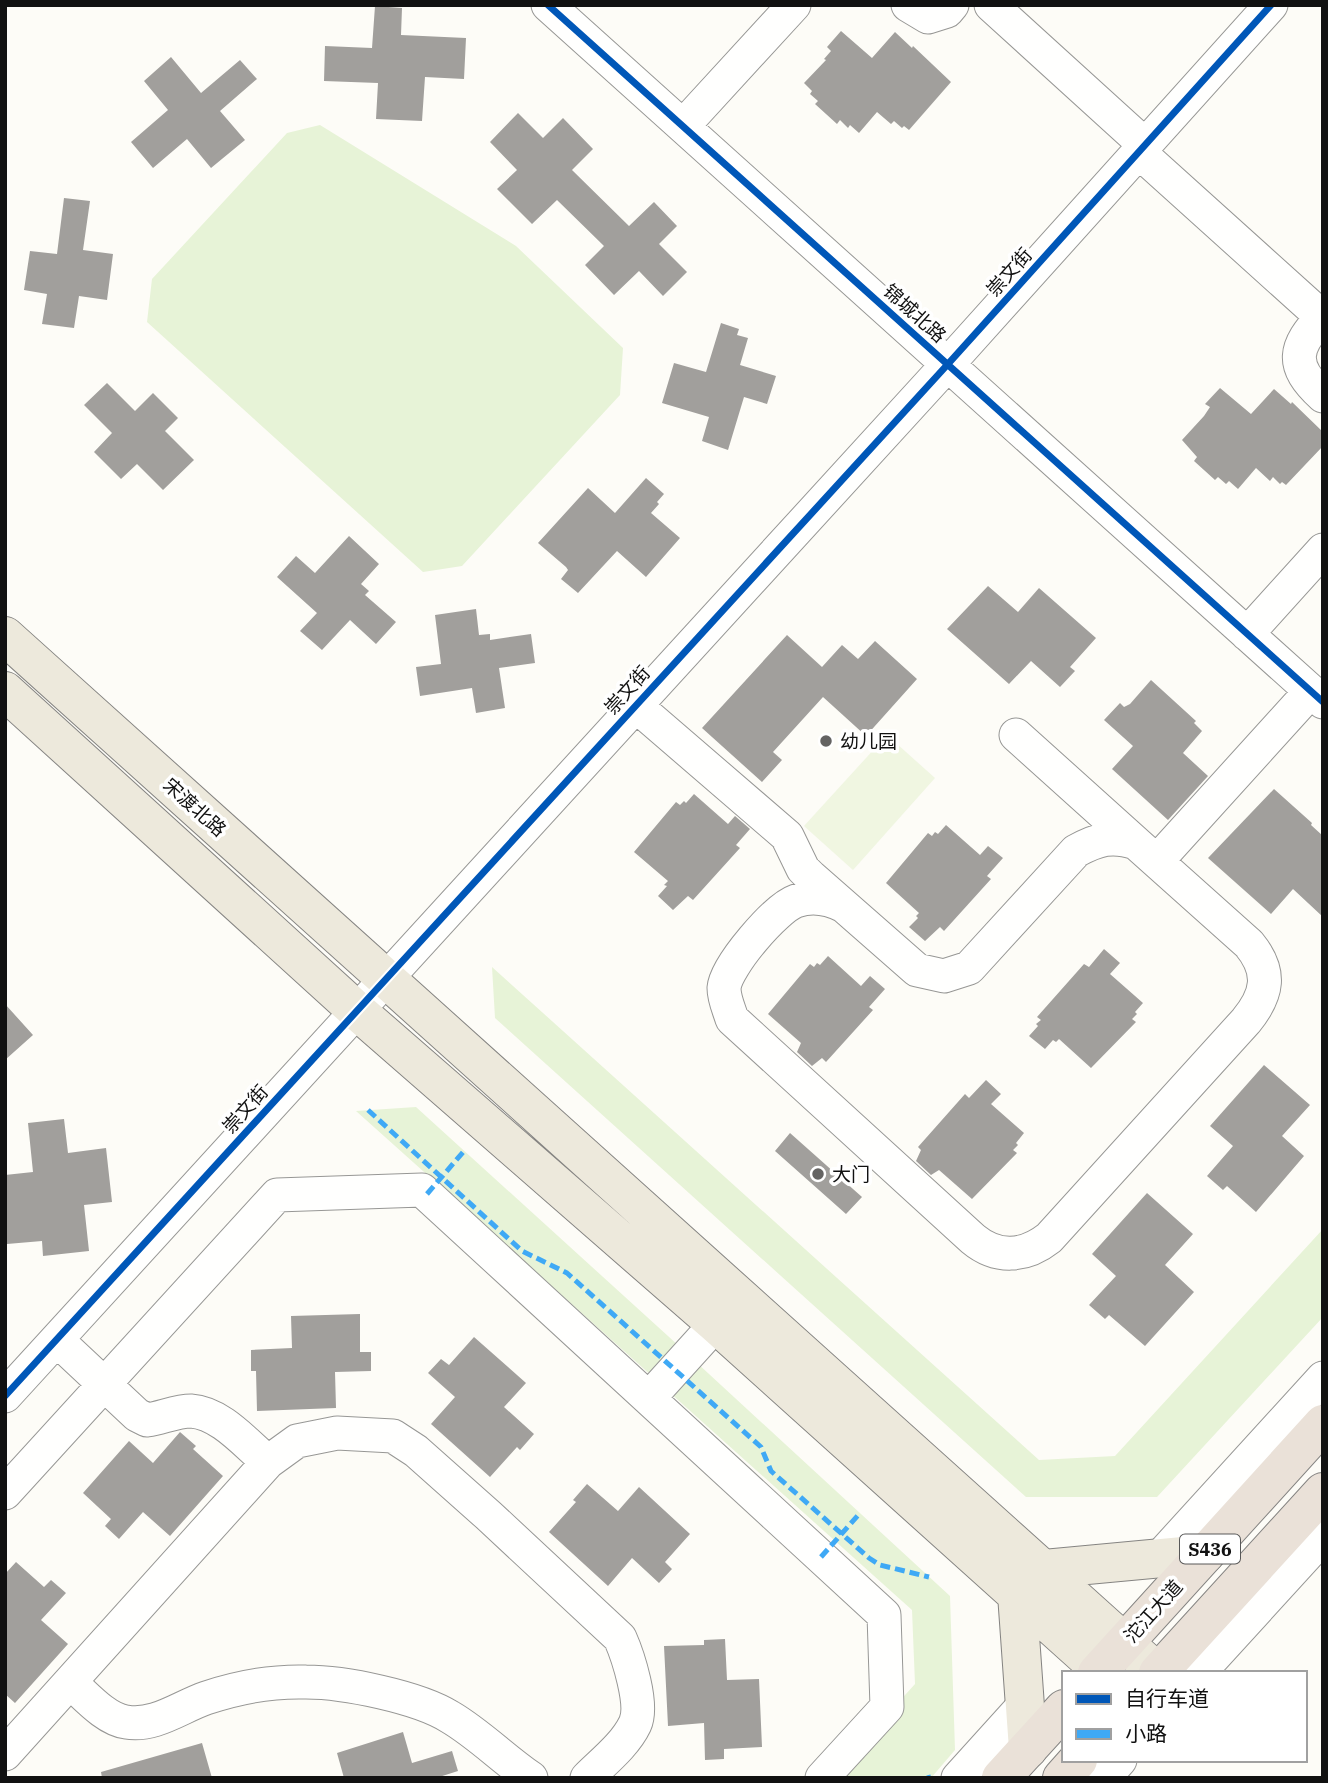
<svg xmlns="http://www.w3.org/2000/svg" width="1328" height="1783" font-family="'IBM Plex Serif','Noto Sans SC',serif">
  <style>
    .green { fill: #e7f3d7 }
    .pitch { fill: #f0f6e1 }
    .building { fill: #a19f9c }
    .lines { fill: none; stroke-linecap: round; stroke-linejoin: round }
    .minor-casing { stroke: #979795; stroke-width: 35 }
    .major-casing { stroke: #858482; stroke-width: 40 }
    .highway-casing { stroke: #858482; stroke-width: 40 }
    .minor { stroke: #fffffe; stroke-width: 33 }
    .major { stroke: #ede9dc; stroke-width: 38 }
    .highway { stroke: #eae1d8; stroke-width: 38 }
    .quiet { stroke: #3fa9f5; stroke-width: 5; stroke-dasharray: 10 5; stroke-linecap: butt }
    .cycleway-casing { stroke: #fff; stroke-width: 11 }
    .cycleway { stroke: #0057b8; stroke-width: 7 }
    .poi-dot { fill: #646362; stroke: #fff; stroke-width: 2.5 }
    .labels { text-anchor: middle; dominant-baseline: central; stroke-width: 7; stroke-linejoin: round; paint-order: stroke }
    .shield { fill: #fff; stroke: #585858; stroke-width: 2 }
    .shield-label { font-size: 18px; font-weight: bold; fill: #111 }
    .street-label { font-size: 19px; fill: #111; stroke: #fff }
    .poi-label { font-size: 19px; fill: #111; stroke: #fff; text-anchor: start }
  </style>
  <rect width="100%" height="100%" fill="#fdfcf7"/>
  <!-- green -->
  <path class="green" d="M320 125 516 246 623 348 620 395 462 566 423 572 147 322 152 279 287 133Z
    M492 967 1039 1460 1115 1456 1323 1229V1317L1157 1497H1026L495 1018Z
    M416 1107 679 1346 653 1377 356 1111Z
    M696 1362 950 1596 955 1750 931 1778H830L915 1684 912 1610 668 1391Z"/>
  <!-- pitch -->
  <path class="pitch" d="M887 735 935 778 853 870 804 826Z"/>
  <!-- building -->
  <path class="building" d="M375 6 402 8 401 35 466 38 464 79 425 77 422 121 376 119 378 83 324 81 325 46 372 48Z
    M841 31 872 58 895 32 912 48 913 46 951 82 909 130 904 126 902 128 894 121 891 124 877 112 859 133 850 125 848 128 840 120 837 124 815 104 818 101 810 94 812 91 804 83 826 60 824 59 831 51 827 47Z
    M171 57 201 93 240 60 257 79 220 111 245 140 211 168 187 139 153 168 131 142 168 110 144 81Z
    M518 113 543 138 563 118 593 149 572 170 629 226 654 202 677 226 659 244 687 272 663 296 639 271 614 295 585 265 604 246 557 200 532 224 497 189 517 170 490 142Z
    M64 198 90 201 83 250 113 254 107 300 79 296 74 328 42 324 47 294 24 290 30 251 57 254Z
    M721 323 739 329 737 335 748 338 740 365 776 376 767 404 744 397 728 450 702 441 709 417 662 403 674 363 706 372Z
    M107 383 135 411 153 393 178 418 165 431 194 460 163 490 137 464 121 479 94 452 112 433 84 405Z
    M1220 388 1251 414 1274 389 1291 404 1292 402 1323 432V446L1286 485 1282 482 1280 484 1273 477 1270 481 1256 468 1238 489 1229 481 1226 484 1218 477 1215 480 1194 461 1197 457 1182 440 1204 416 1210 407 1205 404Z
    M646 478 664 494 657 502 659 504 651 513 680 538 646 577 617 551 578 593 561 579 568 570 566 567 538 543 588 488 615 513Z
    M349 536 379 564 361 584 369 591 365 595 396 622 376 644 350 620 322 650 300 631 317 613 277 577 296 556 315 573Z
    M988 586 1018 612 1039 588 1096 638 1070 667 1075 671 1060 687 1031 661 1009 684 947 629Z
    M476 609 479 635 490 634V640L531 634 535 663 499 668 505 708 476 713 472 688 420 696 416 667 441 664 435 615Z
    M787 635 822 667 842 645 858 659 875 641 917 679 866 736 823 697 773 752 782 760 762 782 702 728Z
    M1151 680 1196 721 1194 723 1202 731 1183 753 1208 776 1168 820 1112 769 1133 746 1104 720 1120 703 1124 707 1130 704Z
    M1274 789 1312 823 1311 825 1323 836V917L1293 889 1271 914 1208 858Z
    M694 794 728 824 735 816 750 829 736 845 740 848 693 900 688 896 673 910 658 896 667 886 664 885 668 881 634 852 676 802 680 805 684 801 686 803Z
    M946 825 980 855 988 846 1003 858 987 876 991 879 944 931 940 927 925 941 909 927 918 918 916 916 919 913 886 883 928 833 932 836 935 832 938 834Z
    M1104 949 1120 963 1110 974 1143 1003 1135 1012 1137 1014 1132 1019 1136 1022 1091 1068 1059 1039 1056 1042 1053 1040 1045 1049 1029 1036 1038 1026 1036 1024 1041 1020 1037 1017 1084 964 1089 967Z
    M828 956 861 986 870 976 885 989 869 1007 873 1010 826 1062 822 1058 812 1066 797 1052 801 1043 768 1014 810 964 814 967 817 963 820 965Z
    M5 1004 33 1035 5 1060Z
    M1264 1065 1310 1105 1282 1136 1304 1156 1256 1212 1227 1186 1223 1190 1207 1176 1233 1146 1210 1126Z
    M986 1080 1001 1094 991 1104 1024 1133 1016 1143 1018 1145 1013 1150 1017 1153 972 1199 939 1170 931 1175 916 1161 921 1150 918 1147 965 1094 969 1098Z
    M64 1119 68 1153 106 1148 112 1202 84 1205 89 1251 43 1256 42 1241 7 1244 5 1175 33 1172 28 1123Z
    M790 1133 862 1197 846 1214 775 1151Z
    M1147 1193 1193 1234 1165 1265 1194 1292 1145 1346 1109 1315 1105 1319 1089 1305 1116 1276 1092 1254Z
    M360 1314V1352H371V1371L335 1372 336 1408 257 1411 256 1371H251V1350L292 1348 291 1316Z
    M474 1337 526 1383 504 1407 534 1434 520 1450 517 1447 490 1477 431 1424 455 1397 428 1373 441 1359 449 1365Z
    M180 1432 196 1446 193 1449 223 1476 170 1536 143 1512 119 1539 105 1526 111 1519 83 1493 129 1441 153 1463Z
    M587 1484 618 1511 639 1487 690 1534 665 1562 672 1569 659 1583 632 1558 608 1586 549 1532 576 1502 573 1500Z
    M16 1562 44 1587 51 1580 66 1593 41 1620 68 1644 15 1703 5 1694V1574Z
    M725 1639 727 1680 759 1679 762 1747 724 1749V1759L705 1760 704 1723 668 1726 664 1646 704 1645V1640Z
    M403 1732 412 1763 452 1751 458 1771 436 1778H344L337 1753Z
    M202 1743 212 1778H102L101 1772Z"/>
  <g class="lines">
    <defs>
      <path id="minor" d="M548 5 1323 702
        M908 5 928 17 947 11 952 5
        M991 5 1145 145
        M683 126 794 5
        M1139 152 1322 317
        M1323 316C1294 347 1289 365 1323 396
        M1247 634 1323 550
        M635 705 787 836 803 869 811 877 917 970 944 976 969 968 1076 851C1098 839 1112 835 1136 843L1249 944C1272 972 1268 994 1246 1021L1049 1238C1025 1257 997 1259 973 1239L732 1019C729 1009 724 999 724 988 726 966 776 908 796 901 813 895 828 898 844 906
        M1016 735 1136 843
        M1157 861 1311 691
        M5 1396 948 364 1271 5
        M649 1398 716 1324
        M268 1462 297 1441 337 1433 393 1436 416 1451 488 1515 620 1638C628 1656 644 1705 635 1724 625 1745 603 1762 587 1778
        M5 1493 277 1195 422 1190 884 1615 887 1707 822 1778
        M1159 1558 1323 1378
        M1199 1673 1323 1537
        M70 1682C85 1695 105 1719 126 1722 155 1727 180 1707 206 1698 239 1687 272 1681 306 1682 344 1682 418 1697 450 1717 479 1734 503 1759 531 1778
        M5 1754 268 1462C246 1444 221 1413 191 1411 177 1411 161 1418 147 1420L137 1415 57 1340
        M958 1778 1024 1705
        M1104 1778 1120 1760"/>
      <path id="major" d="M5 636 1158 1673
        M5 691 356 1010 716 1324 1104 1673
        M1044 1569 1205 1554
        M1017 1594 1028 1749"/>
      <path id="highway" d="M1097 1673 1323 1424
        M1158 1673 1323 1492
        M1001 1778 1064 1709
        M1062 1778 1078 1760"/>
    </defs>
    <!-- minor casing -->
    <use href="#minor" class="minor-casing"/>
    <!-- major casing -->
    <use href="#major" class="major-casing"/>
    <!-- highway casing -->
    <use href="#highway" class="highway-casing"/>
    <!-- minor -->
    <use href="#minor" class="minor"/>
    <!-- major -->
    <use href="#major" class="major"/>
    <!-- highway -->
    <use href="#highway" class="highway"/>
    <!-- quiet -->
    <path class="quiet" d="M368 1110 522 1251 567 1273 761 1447 771 1471 869 1558 880 1565 929 1577
      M427 1194 464 1151
      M821 1557 860 1513
      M927 1778 931 1777"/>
    <defs>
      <path id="cycleway" d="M548 5 1323 702
        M5 1396 948 364 1271 5"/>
    </defs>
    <!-- cycleway casing -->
    <use href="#cycleway" class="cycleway-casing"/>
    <!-- cycleway -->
    <use href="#cycleway" class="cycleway"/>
  </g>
  <!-- markers -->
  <g class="poi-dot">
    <circle cx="826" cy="741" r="7"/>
    <circle cx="818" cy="1174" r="7"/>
  </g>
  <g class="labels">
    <!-- shield labels -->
    <rect class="shield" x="1180" y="1534.5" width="60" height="29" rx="5"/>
    <g class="shield-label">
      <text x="1210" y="1549">S436</text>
    </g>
    <!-- street labels -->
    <g class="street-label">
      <text transform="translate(1009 272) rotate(-48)">崇文街</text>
      <text transform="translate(915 313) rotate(42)">锦城北路</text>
      <text transform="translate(627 690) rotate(-48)">崇文街</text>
      <text transform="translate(195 807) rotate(42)">宋渡北路</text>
      <text transform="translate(245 1109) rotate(-48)">崇文街</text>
      <text transform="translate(1153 1611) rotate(-48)">沱江大道</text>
    </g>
    <!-- poi labels -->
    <g class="poi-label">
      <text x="840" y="741">幼儿园</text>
      <text x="832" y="1174">大门</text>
    </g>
  </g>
  <!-- border -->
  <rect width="1328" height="1783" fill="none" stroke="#111111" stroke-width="14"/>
  <!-- legend -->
  <rect x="1062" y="1671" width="245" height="91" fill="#ffffff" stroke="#a0a0a0" stroke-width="2"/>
  <rect x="1076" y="1694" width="35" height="10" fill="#0057b8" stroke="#a0a0a0" stroke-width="2"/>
  <text x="1125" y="1706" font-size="21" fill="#111111">自行车道</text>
  <rect x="1076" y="1729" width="35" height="10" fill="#3fa9f5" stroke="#a0a0a0" stroke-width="2"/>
  <text x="1125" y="1741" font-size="21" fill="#111111">小路</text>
</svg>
